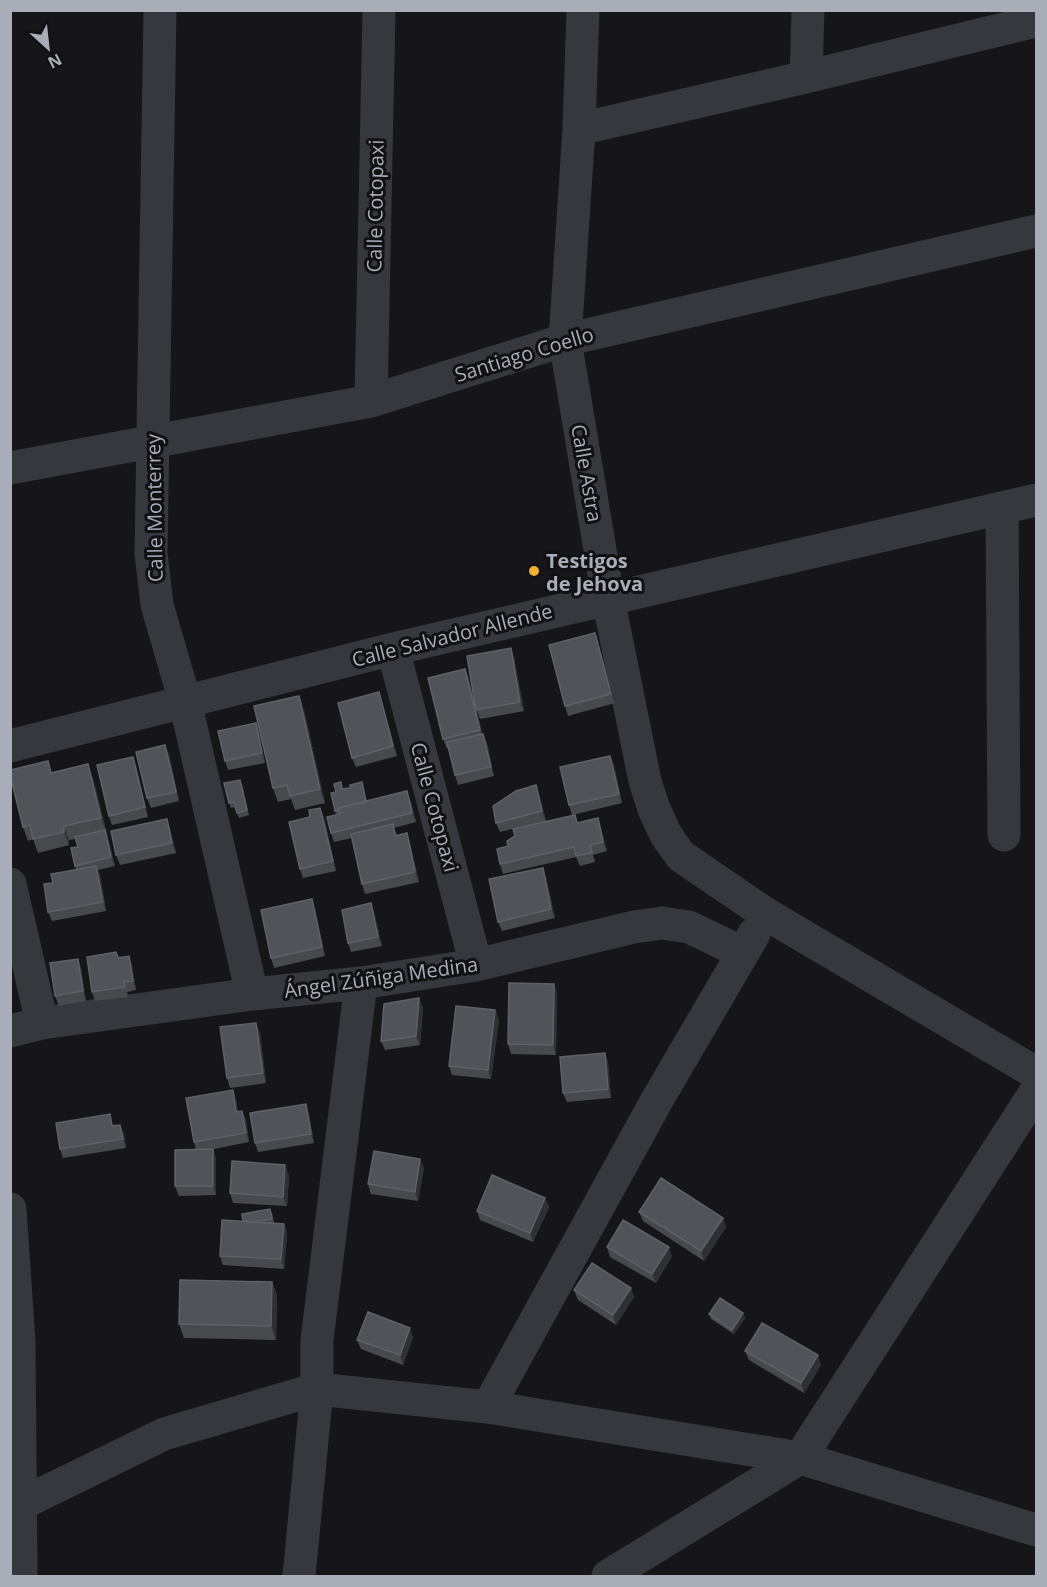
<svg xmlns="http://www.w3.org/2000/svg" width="1047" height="1587" font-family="'Open Sans',sans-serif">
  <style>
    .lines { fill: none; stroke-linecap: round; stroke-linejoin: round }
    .minor { stroke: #37383d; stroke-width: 33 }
    .wall { fill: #47494d }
    .shaded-wall { fill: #2f3033 }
    .building { fill: #525359; stroke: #5f6168; stroke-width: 1.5 }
    .poi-dot { fill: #f2b134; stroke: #111113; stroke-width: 2 }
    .labels { text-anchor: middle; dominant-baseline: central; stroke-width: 6; stroke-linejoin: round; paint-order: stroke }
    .street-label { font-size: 20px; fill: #a8adb8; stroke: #111113 }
    .poi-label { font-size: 20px; font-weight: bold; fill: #a8adb8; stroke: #111113; text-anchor: start }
  </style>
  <rect width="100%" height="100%" fill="#161618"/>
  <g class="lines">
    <!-- minor -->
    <path class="minor" d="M160 10 151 553 157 605 185 701 252 994
      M583 10 579 129 565 340 608 598 645 781 654 809 666 835 681 856 766 914 1036 1073
      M806 77 808 10
      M579 129 806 77 1036 21
      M371 401 379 10
      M10 468 371 401 565 340 1036 231
      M1002 508 1004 835
      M393 649 476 965
      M10 746 393 649 1036 500
      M10 884 42 1023
      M10 1031 42 1023 252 994 361 983 476 965 634 927 662 923 689 927 743 953
      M1036 1091 800 1458 1036 1530
      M10 1209 19 1342 21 1576
      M488 1407 657 1100 754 934
      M21 1504 164 1434 317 1389 488 1407 800 1458
      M299 1576 317 1389V1340L361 983
      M608 1576 800 1458"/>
  </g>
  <!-- wall -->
  <path class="wall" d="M598 642 615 703 568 716 565 706Z
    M514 657 524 711 480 719 477 710 482 734H483L487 743 494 776 458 785 455 775 448 748 447 749 443 739 465 669 469 679 476 709Z
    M379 692 382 701 397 756 356 767 352 758Z
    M304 710 325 803 295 810 291 799 278 802 273 788Z
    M256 723 259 732 265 763 228 770 225 761Z
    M169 754 179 801 151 808 147 798Z
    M610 756 614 765 622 803 572 815 569 805Z
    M133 757 136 766 148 817 112 825 109 816Z
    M52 772 93 778 115 866 98 870 100 875 106 911 52 921 48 912 53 883 76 869 75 866 78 847 75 839 69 840V845L38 853 33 839 28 841 23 827Z
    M362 782 367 801H411L416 822 394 828 397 835 407 833 410 843 419 882 365 894 362 884 352 838 334 842 331 833 336 815 335 811 343 789 350 788Z
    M242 784 249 815 239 818 235 807 231 808 229 803Z
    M536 785 539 794 546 821 500 832 496 823Z
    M320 808 324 817 336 871 303 878 300 869 310 817Z
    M575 815 578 823 598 818 601 828 607 851 593 855 595 862 580 866 576 857 503 874 500 864 508 846Z
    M167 819 170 829 176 853 120 865 116 855Z
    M546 877 555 918 502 931 498 922Z
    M312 899 315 909 325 956 274 968 271 958Z
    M374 912 382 946 351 952 348 943Z
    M129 956 132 965 136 990 127 992 128 997 95 1001 92 992 118 957Z
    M78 959 81 968 86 1001 59 1006 55 996Z
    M554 984 557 993 556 1055 511 1054 508 1044Z
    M419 998 423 1008 420 1045 385 1050 381 1041Z
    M495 1010 499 1020 491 1079 452 1075 449 1066Z
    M260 1032 266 1083 230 1088 227 1078Z
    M605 1053 608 1062 611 1098 567 1102 563 1093Z
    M236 1099 238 1112 242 1111 246 1120 249 1142 209 1150 213 1149 216 1159V1195L179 1196 175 1186 196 1150 194 1142Z
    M309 1114 314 1143 258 1152 255 1143Z
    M114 1124V1126L124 1134 126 1148 63 1158 60 1149Z
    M420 1159 424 1168 418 1201 371 1194 368 1184Z
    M289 1175 287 1206 233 1203 230 1193Z
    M545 1198 549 1207 533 1242 480 1220 477 1211Z
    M639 1212 723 1218 726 1227 704 1261 643 1221Z
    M272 1213 274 1223 284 1224 287 1233 284 1269 223 1265 220 1256 243 1221Z
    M607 1247 672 1256 656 1283 610 1257Z
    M272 1282 277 1295 276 1340 184 1338 179 1324Z
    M631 1288 634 1297 616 1325 578 1300 574 1290Z
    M743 1313 745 1318 734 1334 711 1319 709 1314Z
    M413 1337 403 1365 361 1349 357 1340Z
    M745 1351 821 1365 804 1393 749 1360Z"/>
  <!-- shaded-wall -->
  <path class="shaded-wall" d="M595 633 598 642 615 703 611 694Z
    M511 648 514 657 524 711 520 702Z
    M465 669 469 679 484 740 480 730Z
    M379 692 382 701 397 756 393 746Z
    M299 696 304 710 325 803 320 789Z
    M256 723 259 732 265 763 262 753Z
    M483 734 487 743 494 776 491 767Z
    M165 745 169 754 179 801 176 792Z
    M610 756 614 765 622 803 619 794Z
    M133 757 136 766 148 817 145 807Z
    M88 764 93 778 106 832 101 818Z
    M536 785 539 794 546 821 542 811Z
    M407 791 411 801 416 822 412 813Z
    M320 808 324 817 336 871 333 861Z
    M598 818 601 828 607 851 603 842Z
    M167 819 170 829 176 853 172 843Z
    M64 826 69 840V845L64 832Z
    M105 830 108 839 115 866 111 857Z
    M407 833 410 843 419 882 415 872Z
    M96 866 100 875 106 911 103 902Z
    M543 868 546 877 555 918 551 909Z
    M312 899 315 909 325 956 322 947Z
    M371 903 374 912 382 946 378 937Z
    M129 956 132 965 136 990 133 981Z
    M78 959 81 968 86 1001 83 991Z
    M554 984 557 993 556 1055 553 1045Z
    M419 998 423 1008 420 1045 416 1036Z
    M495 1010 499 1020 491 1079 488 1070Z
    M256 1023 260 1032 266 1083 263 1073Z
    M605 1053 608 1062 611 1098 608 1089Z
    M233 1090 236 1099 239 1122 236 1112Z
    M306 1104 309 1114 314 1143 311 1134Z
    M242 1111 246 1120 249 1142 246 1133Z
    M120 1125 124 1134 126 1148 123 1139Z
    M213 1149 216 1159V1195L213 1186Z
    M420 1159 424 1168 418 1201 415 1192Z
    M285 1165 289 1175 287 1206 283 1197Z
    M545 1198 549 1207 533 1242 530 1233Z
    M723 1218 726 1227 704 1261 701 1251Z
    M284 1224 287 1233 284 1269 281 1259Z
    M669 1247 672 1256 656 1283 652 1274Z
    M272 1282 277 1295 276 1340 271 1326Z
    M631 1288 634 1297 616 1325 613 1315Z
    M743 1313 745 1318 734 1334 732 1330Z
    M410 1328 413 1337 403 1365 400 1355Z
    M818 1355 821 1365 804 1393 801 1383Z"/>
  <!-- building -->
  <path class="building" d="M595 633 611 694 565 706 549 645Z
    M511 648 520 702 476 710 467 656Z
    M465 669 480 730 443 739 428 678Z
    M379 692 393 746 352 758 338 703Z
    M299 696 320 789 290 796 287 785 273 788 254 706Z
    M256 723 262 753 225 761 218 731Z
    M483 734 491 767 455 775 447 742Z
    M165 745 176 792 147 798 136 752Z
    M610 756 619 794 569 805 560 767Z
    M133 757 145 807 109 816 97 765Z
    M48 761 51 773 88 764 101 818 64 826V832L33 839 30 825 23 827 10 775V770Z
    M240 780 247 810 237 813 234 802 229 803 224 783Z
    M341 782 342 789 350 788V785L362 782 366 802 338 808 339 810 335 811 331 793 336 792 334 784Z
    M536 785 542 811 496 823 493 806 516 791Z
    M407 791 412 813 331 833 327 817 340 814 338 808Z
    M320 808 333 861 300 869 289 822 310 817 309 810Z
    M575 815 577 823 598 818 603 842 590 845 592 853 576 856 574 847 500 864 497 849 508 846 507 841 515 836 513 829Z
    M167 819 172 843 116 855 111 831Z
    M393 824 395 836 407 833 415 872 362 884 351 834Z
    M105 830 111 857 75 866 71 848 78 847 75 837Z
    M96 866 103 902 48 912 44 884 53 883 51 874Z
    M543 868 551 909 498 922 489 879Z
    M312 899 322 947 271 958 261 910Z
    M371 903 378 937 348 943 342 910Z
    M116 952 118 958 129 956 133 981 124 982 125 987 92 992 87 957Z
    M78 959 83 991 55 996 50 963Z
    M509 983 554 984 553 1045 508 1044Z
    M419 998 416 1036 381 1041 384 1004Z
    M456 1006 495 1010 488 1070 449 1066Z
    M256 1023 263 1073 227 1078 220 1027Z
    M605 1053 608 1089 563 1093 560 1057Z
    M233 1090 236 1112 242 1111 246 1133 194 1142 186 1098Z
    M306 1104 311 1134 255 1143 250 1113Z
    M110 1114 112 1126 120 1125 123 1139 60 1149 56 1123Z
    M213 1149V1186H175V1150Z
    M374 1151 420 1159 415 1192 368 1184Z
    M232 1161 285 1165 283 1197 230 1193Z
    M492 1175 545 1198 530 1233 477 1211Z
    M661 1178 723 1218 701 1251 639 1212Z
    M270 1209 272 1219 254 1222 243 1221 242 1214Z
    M222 1220 284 1224 281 1259 220 1256Z
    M623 1220 669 1247 652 1274 607 1247Z
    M592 1263 631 1288 613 1315 574 1290Z
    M180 1280 272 1282 271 1326 179 1324Z
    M720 1298 743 1313 732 1330 709 1314Z
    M368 1312 410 1328 400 1355 357 1340Z
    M762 1323 818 1355 801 1383 745 1351Z"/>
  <!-- markers -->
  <circle class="poi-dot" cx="534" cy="571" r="6"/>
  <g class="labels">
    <!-- street labels -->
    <g class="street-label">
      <text transform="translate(375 206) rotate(-89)">Calle Cotopaxi</text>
      <text transform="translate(524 354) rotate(-17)">Santiago Coello</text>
      <text transform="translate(587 473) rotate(80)">Calle Astra</text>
      <text transform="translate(154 508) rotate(-91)">Calle Monterrey</text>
      <text transform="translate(452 635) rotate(-14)">Calle Salvador Allende</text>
      <text transform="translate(435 807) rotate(75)">Calle Cotopaxi</text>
      <text transform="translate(381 977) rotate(-8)">Ángel Zúñiga Medina</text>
    </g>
    <!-- poi labels -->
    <g class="poi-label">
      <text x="546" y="560">Testigos<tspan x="546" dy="23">de Jehova</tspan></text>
    </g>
  </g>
  <!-- border -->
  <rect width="1047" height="1587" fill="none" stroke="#a8adb8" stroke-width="24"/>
  <!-- north arrow -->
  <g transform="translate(48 48) rotate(153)" stroke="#111113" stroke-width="4.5" paint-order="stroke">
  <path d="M0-4.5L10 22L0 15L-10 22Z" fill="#a8adb8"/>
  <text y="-9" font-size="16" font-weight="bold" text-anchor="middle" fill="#a8adb8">N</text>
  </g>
</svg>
